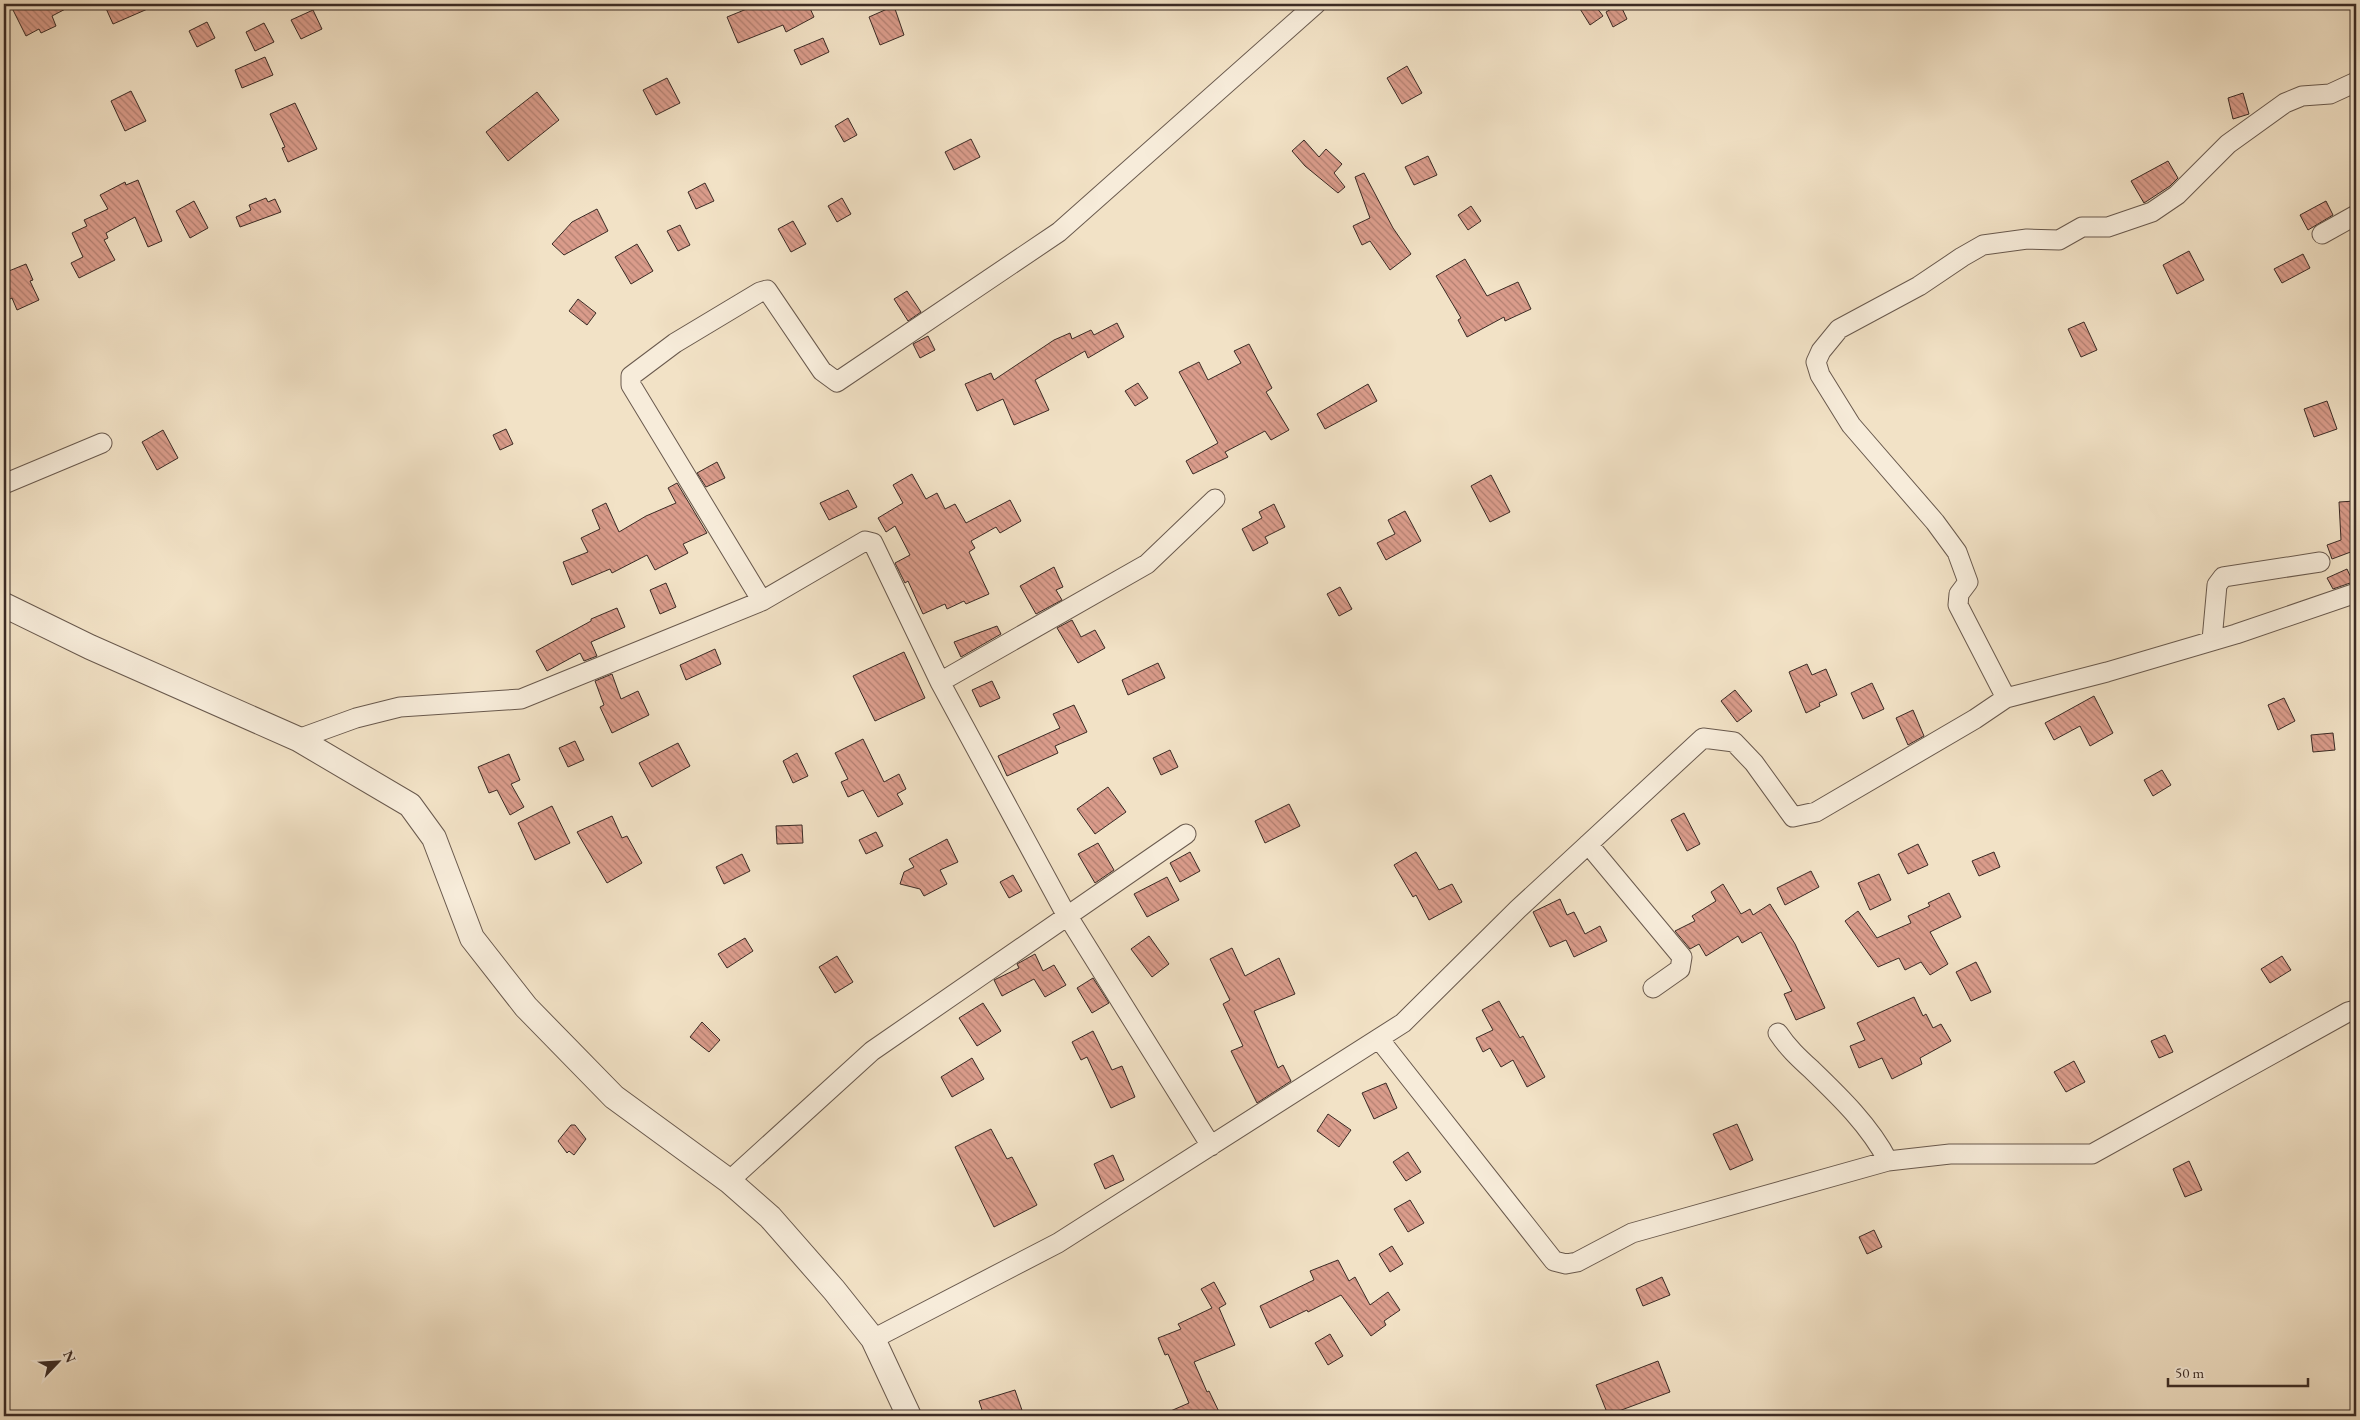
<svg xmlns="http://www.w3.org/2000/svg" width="2360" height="1420" font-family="'EB Garamond',serif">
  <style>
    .building { fill: url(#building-back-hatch); stroke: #3b2b25 }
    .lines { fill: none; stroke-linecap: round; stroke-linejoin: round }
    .minor-casing { stroke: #69594d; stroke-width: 21 }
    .tertiary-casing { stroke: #69594d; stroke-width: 26 }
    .minor { stroke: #f7ecda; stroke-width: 19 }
    .tertiary { stroke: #f7ecda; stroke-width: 24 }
  </style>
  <defs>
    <pattern id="building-back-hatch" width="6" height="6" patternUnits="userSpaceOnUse" patternTransform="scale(1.25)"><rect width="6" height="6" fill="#da9c8b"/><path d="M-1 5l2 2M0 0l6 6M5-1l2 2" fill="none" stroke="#b27f71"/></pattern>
  </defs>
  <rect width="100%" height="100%" fill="#f2e2c6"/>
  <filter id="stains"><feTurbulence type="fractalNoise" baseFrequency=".004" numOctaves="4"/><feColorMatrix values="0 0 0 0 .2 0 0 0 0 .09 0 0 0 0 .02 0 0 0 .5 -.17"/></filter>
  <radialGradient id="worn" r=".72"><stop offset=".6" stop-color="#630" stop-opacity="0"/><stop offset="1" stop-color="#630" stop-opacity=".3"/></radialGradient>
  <!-- building -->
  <path class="building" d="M22 4H75L52 16 56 26 41 33 39 29 26 36 12 8Z
    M104 4H159L113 24Z
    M759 4H808L814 17 786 32 783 25 738 43 727 17Z
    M1577 4H1594L1603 16 1590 25Z
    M1620 4 1627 19 1613 27 1606 12Z
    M894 6 904 35 880 45 869 17Z
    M313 10 322 29 301 39 291 20Z
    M207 22 215 38 197 47 189 31Z
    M264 23 274 42 255 51 246 32Z
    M823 38 829 52 801 65 794 50Z
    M265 57 273 75 242 88 235 70Z
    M1407 66 1422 93 1402 104 1387 78Z
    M667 78 680 103 656 115 643 90Z
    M131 91 146 121 125 131 111 101Z
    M537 92 559 120 508 161 486 132Z
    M2243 93 2249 114 2233 119 2228 98Z
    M295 103 317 149 288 162 282 148 285 147 270 114Z
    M848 118 857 135 844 142 835 126Z
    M971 139 980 157 954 170 945 152Z
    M1304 140 1319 157 1326 149 1342 164 1334 173 1345 187 1338 193 1305 166 1292 151Z
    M1428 156 1437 175 1414 185 1405 167Z
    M2168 161 2178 178 2170 186 2144 203 2131 181Z
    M1364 173 1393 228 1411 254 1390 270 1370 241 1362 245 1353 226 1370 218 1355 177Z
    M138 180 162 241 148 247 135 217 106 233 108 238 104 240 115 260 79 278 71 263 83 257 72 233 87 226 84 220 108 209 100 195 125 182 126 185Z
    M705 183 714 201 696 209 688 192Z
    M266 198 268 202 275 199 281 212 240 227 236 217 251 210 249 205Z
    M842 198 851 214 837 222 828 206Z
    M194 201 208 228 190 238 176 211Z
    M2326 201 2333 215 2308 230 2300 215Z
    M1471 206 1481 221 1468 230 1458 215Z
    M597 209 608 231 564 255 552 244 572 222Z
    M793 221 806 244 791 252 778 229Z
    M680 225 690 245 678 251 667 231Z
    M637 244 653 271 631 284 615 257Z
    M2189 251 2204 280 2177 294 2163 265Z
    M2303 254 2310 268 2282 283 2274 269Z
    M1465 259 1487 296 1518 282 1531 309 1505 321 1504 317 1467 337 1458 320 1461 318 1436 276Z
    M26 264 33 280 30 281 39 300 17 310 12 298 4 302V273Z
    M907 291 921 312 908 321 894 299Z
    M578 299 596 313 587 325 569 311Z
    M2084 322 2097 350 2081 357 2068 329Z
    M1117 323 1124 337 1088 358 1085 351 1035 380 1049 410 1014 425 1003 399 977 411 965 384 991 373 994 380 1054 340 1070 333 1072 339 1091 330 1094 335Z
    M928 336 935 350 920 358 913 344Z
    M1249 344 1272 388 1266 392 1289 430 1271 440 1265 431 1225 452 1228 457 1193 474 1186 461 1218 443 1179 372 1199 362 1208 380 1241 363 1234 351Z
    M1138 383 1148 398 1135 406 1125 391Z
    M1368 384 1377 401 1325 429 1317 414Z
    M2327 401 2337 429 2314 437 2304 409Z
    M506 429 513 444 500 450 493 435Z
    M163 430 178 458 157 470 142 442Z
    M717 462 725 478 706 487 697 473Z
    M912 474 926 499 937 493 945 509 955 504 966 523 1010 500 1021 521 1000 533 996 527 971 541 975 548 969 552 989 594 966 604 964 601 947 609 945 604 923 614 908 581 905 583 895 563 910 555 895 526 886 532 878 518 903 503 893 485Z
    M1491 475 1510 512 1490 522 1471 486Z
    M677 483 707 533 683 544 688 553 655 570 647 555 612 573 610 569 572 585 563 562 588 552 581 538 600 529 592 510 606 503 619 532 646 516 676 503 668 488Z
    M848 490 857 507 829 520 820 503Z
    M2355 501 2356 550 2332 559 2327 545 2341 540 2339 502Z
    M1274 504 1285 527 1265 537 1268 543 1253 551 1242 529 1262 518 1259 512Z
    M1405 511 1421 541 1386 560 1377 543 1395 534 1388 520Z
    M1054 567 1063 587 1056 590 1062 600 1036 614 1020 586Z
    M2347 569 2353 582 2333 589 2327 578Z
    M666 583 676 607 660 614 650 590Z
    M1340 587 1352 609 1339 616 1327 594Z
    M617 608 625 627 591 642 597 656 584 661 580 653 547 671 536 651 591 621V619Z
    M1072 620 1081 637 1095 630 1105 648 1078 663 1057 628Z
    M997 626 1001 634 961 657 954 642Z
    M715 649 721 664 686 680 680 665Z
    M904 652 925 698 875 721 853 676Z
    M1158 663 1165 678 1128 695 1122 680Z
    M1807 664 1812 675 1826 669 1837 695 1819 703 1820 706 1806 713 1789 672Z
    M612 674 621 699 638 691 649 715 612 733 600 707 604 705 595 681Z
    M992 681 1000 698 980 707 972 690Z
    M1872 683 1884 709 1863 719 1851 693Z
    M1735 690 1752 711 1737 722 1721 701Z
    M2094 696 2113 733 2090 746 2080 726 2054 740 2045 723Z
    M2284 698 2295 721 2278 730 2268 705Z
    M1074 705 1087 732 1055 746 1058 753 1007 776 998 756 1060 728 1053 714Z
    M1913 710 1924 736 1908 745 1896 718Z
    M2333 733 2335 750 2313 752 2311 735Z
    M863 739 884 782 899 774 906 789 897 794 903 804 878 817 863 790 848 797 841 782 848 779 835 753Z
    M575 741 584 760 568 767 559 748Z
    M678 743 690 766 652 787 639 763Z
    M1170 750 1178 767 1161 775 1153 758Z
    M797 753 808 776 793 783 783 761Z
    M509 754 520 780 511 784 524 807 510 815 497 790 489 793 478 767Z
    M2162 770 2171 785 2153 796 2144 780Z
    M1108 787 1126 812 1095 834 1077 809Z
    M1289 804 1300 826 1265 843 1255 821Z
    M552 806 570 843 535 860 518 823Z
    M1684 813 1700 844 1687 851 1671 820Z
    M612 816 622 838 627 836 642 863 607 883 577 832Z
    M802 825 803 843 777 844 776 826Z
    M876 832 883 846 866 854 859 840Z
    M947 839 958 862 940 870 947 884 924 896 920 889 900 884 904 872 914 867 909 859Z
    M1098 843 1114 870 1095 883 1078 854Z
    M1918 844 1928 865 1908 874 1898 854Z
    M1190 852 1200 871 1180 882 1170 863Z
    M1416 852 1439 890 1452 884 1462 902 1429 920 1416 895 1413 897 1394 865Z
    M1994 852 2000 867 1979 876 1972 861Z
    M742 854 750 871 724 884 716 867Z
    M1811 871 1819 887 1785 905 1777 888Z
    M1879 874 1891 900 1870 910 1858 883Z
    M1013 875 1022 891 1009 898 1000 882Z
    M1167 877 1179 900 1147 917 1134 894Z
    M1723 884 1741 914 1750 909 1753 915 1770 904 1795 944 1825 1008 1796 1020 1784 994 1792 991 1761 932 1742 943 1738 936 1706 956 1699 944 1690 949 1675 931 1695 921 1692 916 1716 901 1711 892Z
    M1949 893 1961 917 1930 932 1948 964 1930 975 1921 962 1905 970 1899 958 1878 967 1845 921 1858 911 1877 938 1911 923 1908 916 1930 906 1928 903Z
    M1560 899 1567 915 1574 912 1585 934 1600 926 1607 941 1574 957 1566 940 1550 947 1533 912Z
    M1149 936 1169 964 1152 977 1131 949Z
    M745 938 753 951 727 968 718 954Z
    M1232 948 1245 976 1279 958 1295 994 1254 1011 1278 1068 1283 1065 1291 1081 1257 1103 1231 1051 1243 1046 1223 1004 1230 1000 1210 959Z
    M1035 954 1043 971 1054 965 1066 985 1045 997 1034 979 1002 996 994 980 1019 968 1017 964Z
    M837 956 853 982 835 993 819 967Z
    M2282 956 2291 970 2270 983 2261 969Z
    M1976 962 1991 992 1971 1001 1956 972Z
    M1093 978 1109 1003 1092 1013 1077 988Z
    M1914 997 1923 1016 1926 1014 1933 1028 1941 1024 1951 1041 1920 1058 1922 1064 1892 1079 1882 1058 1859 1068 1850 1046 1865 1040 1857 1023Z
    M1499 1001 1520 1038 1523 1036 1545 1077 1527 1087 1513 1060 1501 1067 1490 1048 1483 1052 1476 1038 1493 1030 1482 1010Z
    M983 1003 1001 1031 977 1046 959 1018Z
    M702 1022 720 1040 709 1052 690 1037Z
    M1093 1031 1112 1070 1122 1066 1135 1097 1111 1108 1087 1057 1081 1060 1072 1042Z
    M2165 1035 2173 1052 2159 1058 2151 1041Z
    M972 1058 984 1079 952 1097 941 1077Z
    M2074 1061 2085 1082 2066 1092 2054 1072Z
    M1386 1083 1397 1108 1374 1119 1362 1093Z
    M1328 1114 1351 1130 1339 1147 1317 1131Z
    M1737 1124 1753 1160 1730 1170 1713 1134Z
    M571 1125H575L586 1139 574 1155 569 1151 567 1153 558 1141Z
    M991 1129 1007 1159 1012 1157 1037 1205 994 1227 955 1147Z
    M1408 1152 1421 1172 1406 1181 1393 1162Z
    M1113 1155 1124 1180 1105 1189 1094 1164Z
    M2189 1161 2202 1190 2185 1197 2173 1169Z
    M1410 1200 1424 1223 1408 1232 1394 1209Z
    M1874 1230 1882 1247 1867 1254 1859 1237Z
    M1392 1246 1403 1264 1390 1272 1379 1254Z
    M1338 1260 1349 1281 1355 1277 1370 1305 1388 1292 1400 1310 1384 1321 1386 1325 1371 1336 1341 1295 1308 1312 1307 1310 1270 1328 1260 1306 1314 1280 1310 1271Z
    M1662 1277 1670 1295 1643 1306 1636 1289Z
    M1214 1282 1226 1304 1219 1308 1235 1345 1194 1362 1207 1392 1209 1391 1221 1416H1159L1189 1403 1168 1354 1165 1355 1158 1338 1181 1329 1178 1324 1212 1308 1201 1289Z
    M1330 1334 1343 1356 1328 1365 1315 1343Z
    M1658 1361 1670 1392 1608 1415 1596 1385Z
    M1015 1390 1024 1416H984L979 1401Z"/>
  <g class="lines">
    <defs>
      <path id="minor" d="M2322 234 2356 215
        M4 484 102 443
        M762 601 631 385V376L675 343 760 292 767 290 822 371 837 382 1059 232 1316 4
        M2212 640 2217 585 2223 577 2320 562
        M940 682 1147 564 1215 499
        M2006 698 1958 605 1959 594 1968 582 1957 552 1935 522 1851 425 1820 375 1816 362 1821 351 1839 329 1919 286 1962 257 1983 245 2027 239 2059 240 2082 227H2108L2152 212 2177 195 2228 144 2285 103 2302 96 2330 94 2356 82
        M298 739 356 718 400 707 521 699 762 601 865 541 873 543 940 682 1062 907 1211 1146
        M1588 844 1682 957 1680 969 1653 988
        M1778 1033C1788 1048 1799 1058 1812 1070 1840 1097 1870 1126 1888 1161
        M1379 1039 1554 1261 1566 1264 1577 1262 1632 1233 1888 1161 1950 1154H2092L2348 1012 2356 1010
        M729 1181 872 1051 1186 834
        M873 1339 1058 1243 1403 1023 1518 909 1703 738 1734 742 1754 763 1793 817 1816 812 1975 719 2006 698 2107 672 2236 634 2356 593"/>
      <path id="tertiary" d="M4 605 90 647 298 739 410 805 434 838 472 938 526 1007 614 1097 729 1181 770 1217 834 1290 873 1339 909 1416"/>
    </defs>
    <!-- minor casing -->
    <use href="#minor" class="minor-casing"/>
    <!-- tertiary casing -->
    <use href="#tertiary" class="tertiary-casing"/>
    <!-- minor -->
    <use href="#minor" class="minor"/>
    <!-- tertiary -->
    <use href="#tertiary" class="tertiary"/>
  </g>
  <!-- margin -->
  <rect width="2360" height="1420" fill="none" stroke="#f2e2c6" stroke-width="20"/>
  <rect x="5" y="5" width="2350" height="1410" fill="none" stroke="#3b2b25" stroke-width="2.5"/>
  <rect x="10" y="10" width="2340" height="1400" fill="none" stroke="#3b2b25"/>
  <!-- north arrow -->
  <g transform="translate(58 1362) rotate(65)" stroke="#f7ecda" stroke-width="4" paint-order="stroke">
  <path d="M0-4L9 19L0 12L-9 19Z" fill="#3b2b25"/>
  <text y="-8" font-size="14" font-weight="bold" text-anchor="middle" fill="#3b2b25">N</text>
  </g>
  <!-- scale -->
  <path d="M2168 1378v8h140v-8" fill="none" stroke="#3b2b25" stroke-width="2.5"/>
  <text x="2175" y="1378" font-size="15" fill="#3b2b25" stroke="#f7ecda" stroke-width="4" paint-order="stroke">50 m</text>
  <rect width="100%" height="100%" filter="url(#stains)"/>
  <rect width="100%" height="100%" fill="url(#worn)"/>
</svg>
